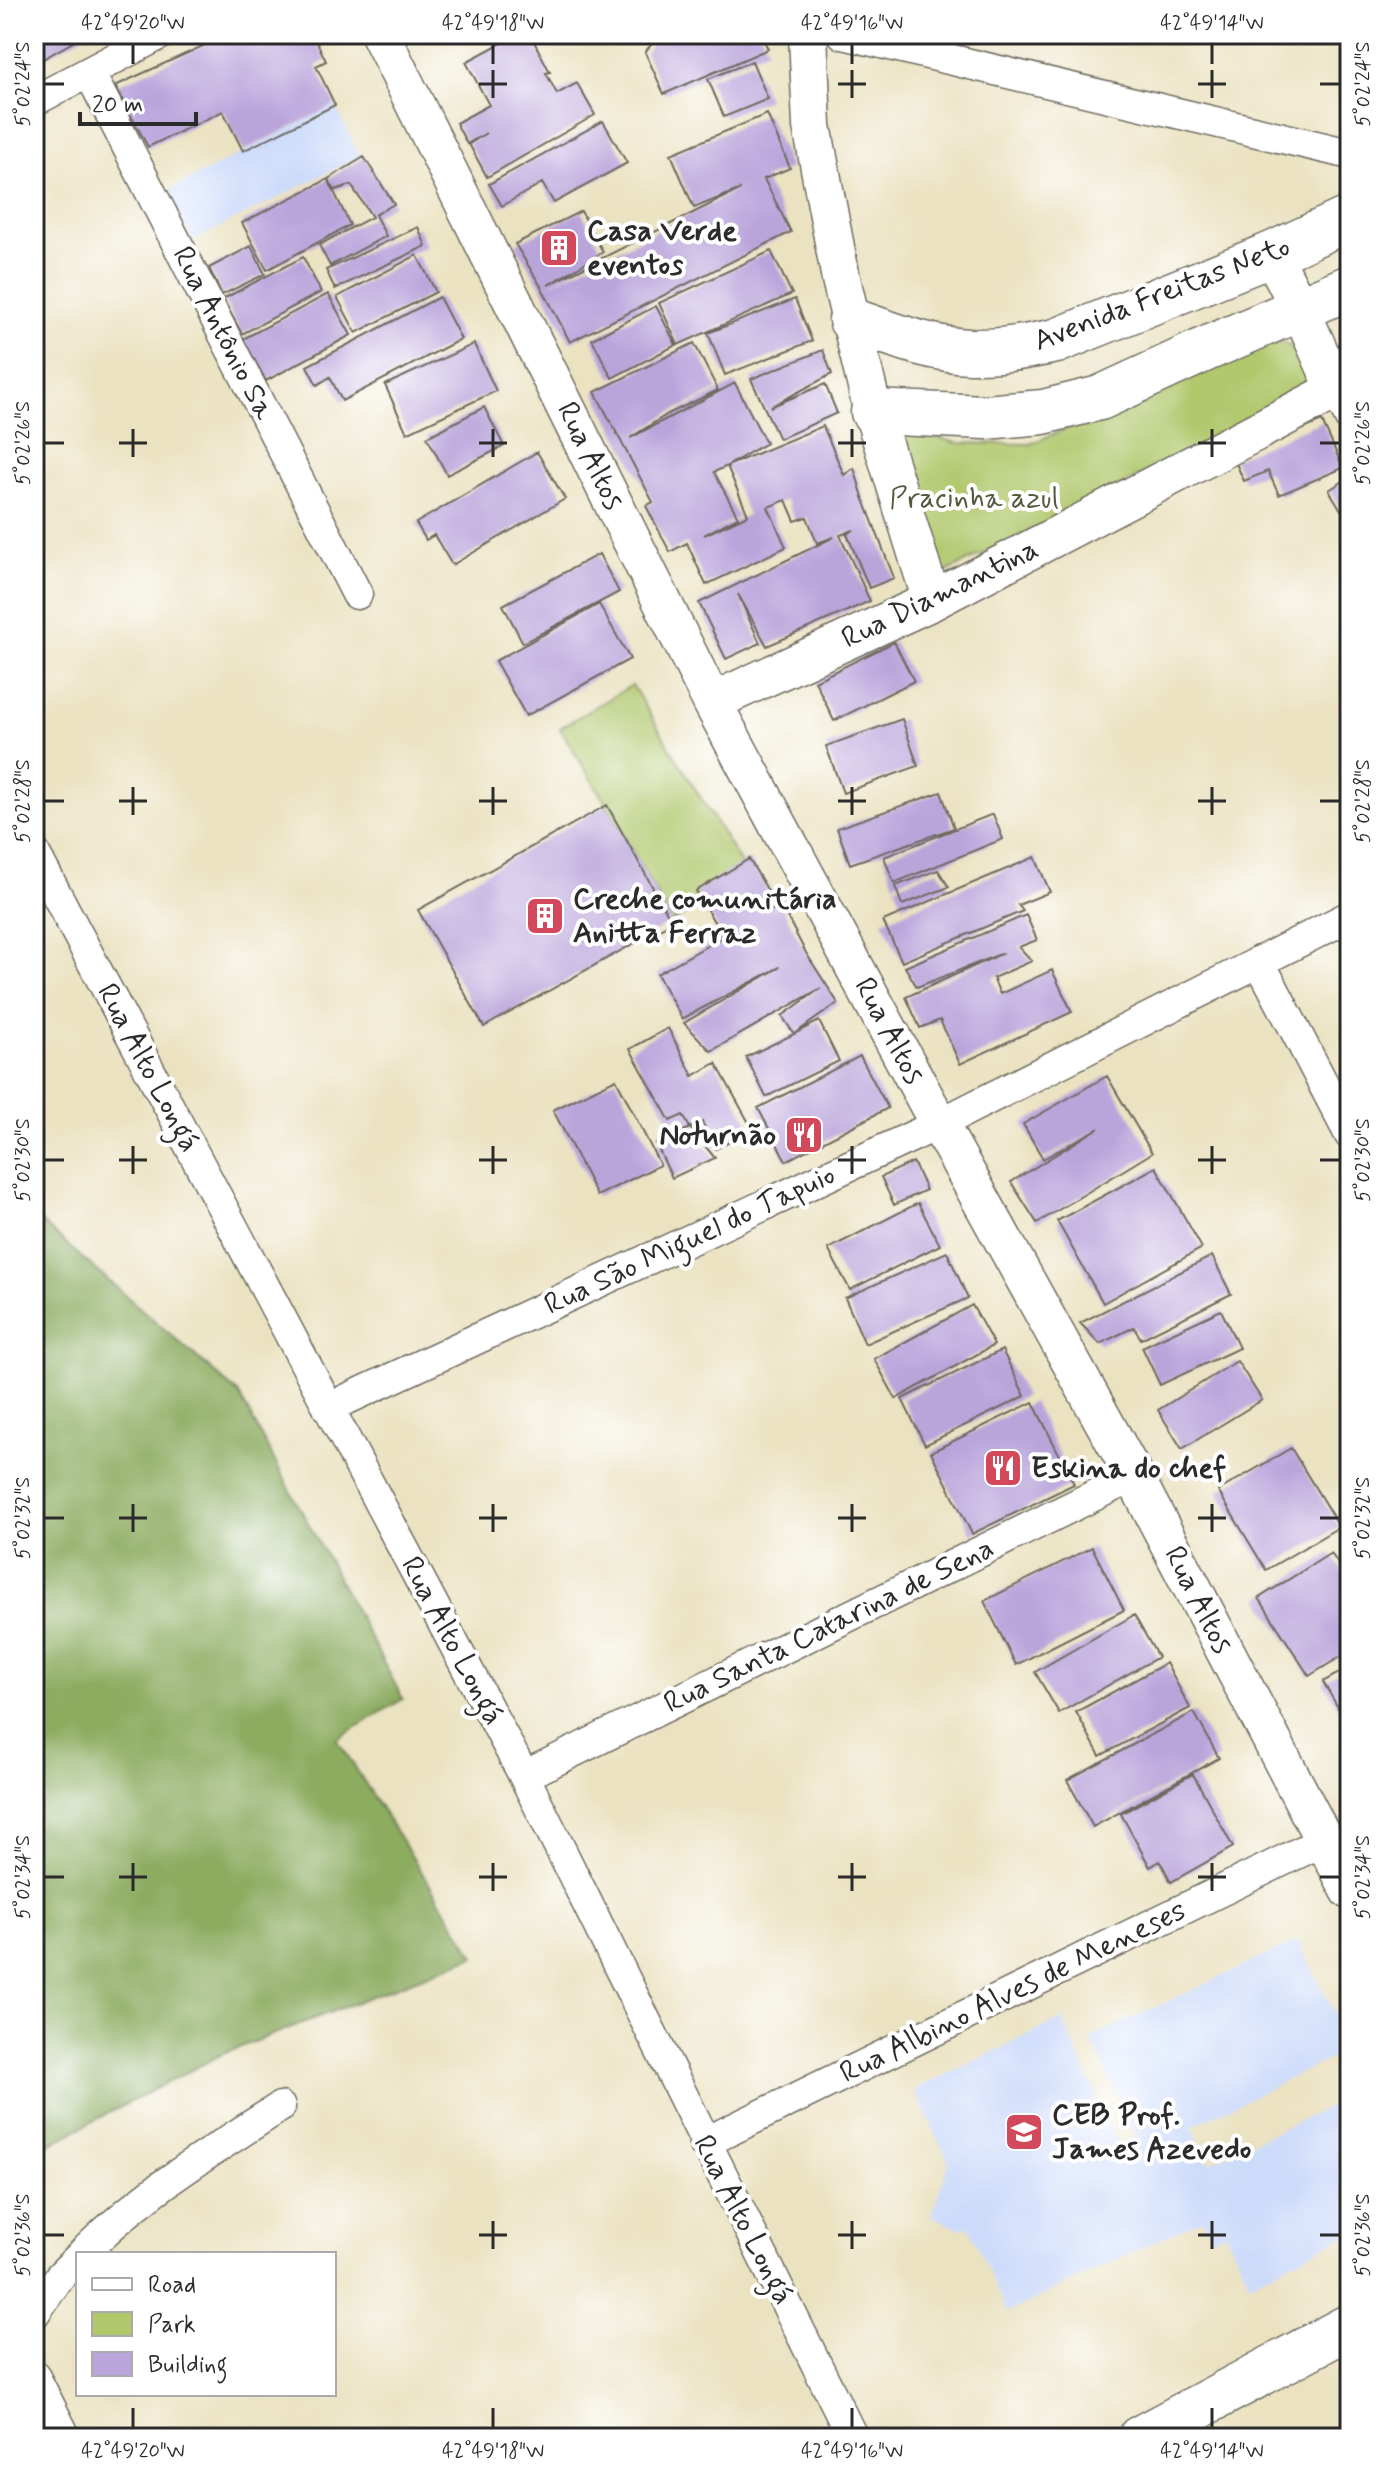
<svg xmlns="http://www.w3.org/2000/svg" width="1384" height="2472" font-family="Mynerve,sans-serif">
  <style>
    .built { fill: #cddbfa }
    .green { fill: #b0c76c; stroke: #6e794c; stroke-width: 2 }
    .forest { fill: #8cac60; stroke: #5c6c46; stroke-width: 2 }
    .building { fill: #baa5db; fill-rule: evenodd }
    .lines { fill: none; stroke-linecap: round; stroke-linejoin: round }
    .minor-casing { stroke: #6e6b60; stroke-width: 33 }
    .tertiary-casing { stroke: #6e6b60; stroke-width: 41 }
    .secondary-casing { stroke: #6e6b60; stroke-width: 47 }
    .minor { stroke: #fff; stroke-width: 30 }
    .tertiary { stroke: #fff; stroke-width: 38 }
    .secondary { stroke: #fff; stroke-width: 44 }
    .ticks { fill: none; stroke: #2b2b2b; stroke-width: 3 }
    .labels { text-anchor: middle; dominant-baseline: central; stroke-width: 8; stroke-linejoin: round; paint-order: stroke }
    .poi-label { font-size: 30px; font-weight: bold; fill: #2b2b2b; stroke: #fff; text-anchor: start }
    .street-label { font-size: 30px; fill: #2b2b2b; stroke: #fff }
    .park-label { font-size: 30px; fill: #535a3e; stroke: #fff }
    .neatline { fill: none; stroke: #2b2b2b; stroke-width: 3 }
    .ticks-label { font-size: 20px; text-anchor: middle; fill: #2b2b2b }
  </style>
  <rect width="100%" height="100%" fill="#fff"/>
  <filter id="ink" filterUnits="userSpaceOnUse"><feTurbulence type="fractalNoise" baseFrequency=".0125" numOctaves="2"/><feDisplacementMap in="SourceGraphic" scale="16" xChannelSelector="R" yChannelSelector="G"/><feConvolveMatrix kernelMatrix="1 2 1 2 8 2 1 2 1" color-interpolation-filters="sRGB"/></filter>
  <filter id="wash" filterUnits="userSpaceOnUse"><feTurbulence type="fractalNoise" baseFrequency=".006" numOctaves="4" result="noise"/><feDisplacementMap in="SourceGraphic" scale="32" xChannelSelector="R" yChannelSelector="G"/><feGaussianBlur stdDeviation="1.8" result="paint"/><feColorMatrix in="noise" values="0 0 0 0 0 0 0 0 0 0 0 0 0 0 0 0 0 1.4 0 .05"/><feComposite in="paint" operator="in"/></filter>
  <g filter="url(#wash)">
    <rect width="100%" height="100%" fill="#ebe2c1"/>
    <!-- built -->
    <path class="built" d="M335 105 360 156 193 241 166 192Z
      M1298 1941 1350 2042V2049L1192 2126 1209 2163 1350 2097V2233L1250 2283 1225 2232 1211 2238 1202 2219 1007 2313 968 2225 962 2229 931 2216 949 2162 914 2090 1062 2019 1120 2147 1137 2138 1090 2038Z"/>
    <!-- green -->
    <path class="green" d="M1277 341 1291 346 1310 374 1306 388 1298 398 940 575 898 438V428L958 443 1030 444Z
      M632 685 749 877 672 922 607 805 560 728Z"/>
    <!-- forest -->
    <path class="forest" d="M34 1216 238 1393 403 1699 337 1739 475 1956 220 2055 34 2152Z"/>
    <g id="blocks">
      <!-- building -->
      <path class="building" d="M34 34H87L34 64Z
        M229 34H313L326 61 316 66 335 105 243 151 223 111 148 147 115 86Z
        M518 34H530L550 72 546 73 557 94 577 83 595 115 487 177 469 144 486 133 467 144 456 123 489 105 466 62Z
        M660 34H761L768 49 664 94 645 52Z
        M752 61 768 99 724 117 708 79Z
        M767 114 790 168 764 179 791 232 570 342 542 288 515 244 581 211 603 252 548 285 741 189 694 208 671 154Z
        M603 121 627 163 554 203 542 183 502 206 489 184Z
        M364 157 394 204 375 215 386 236 330 266 319 245 372 217 351 185 335 190 328 179Z
        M328 179 350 225 267 270 242 223Z
        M418 227 426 246 335 289 326 270Z
        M251 246 265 274 222 295 209 268Z
        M771 251 792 294 678 345 659 303Z
        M417 255 436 292 356 333 337 297Z
        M303 257 321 292 242 334 223 299Z
        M328 294 351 335 266 381 243 339Z
        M439 297 461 339 342 401 330 377 317 385 307 366Z
        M795 299 812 341 725 375 708 333Z
        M656 306 676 345 612 378 592 339Z
        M694 343 718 390 668 414 630 438 735 383 766 443 727 466 823 426 844 475 854 468 863 497 894 578 869 588 847 534 854 530 840 535 870 601 767 646 738 594 760 643 726 659 699 603 834 537 817 543 807 517 795 521 786 500 768 507 786 547 706 585 687 543 670 552 646 506 653 502 595 392ZM727 466 748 515 704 535 738 517 714 472Z
        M474 344 496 391 407 433 385 385Z
        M823 350 832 374 770 407 825 384 837 413 779 439 751 379Z
        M484 407 504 446 447 475 427 437Z
        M1322 421 1343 468 1279 495 1268 471 1244 481 1234 459Z
        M537 452 565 499 452 565 434 535 426 540 416 523Z
        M1350 477V525L1329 490Z
        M599 554 619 592 523 643 503 605Z
        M599 604 630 659 526 716 495 661Z
        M894 642 914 681 834 721 815 681Z
        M902 719 918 766 843 793 826 746Z
        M941 792 954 828 850 864 837 828Z
        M607 805 672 922 484 1027 418 910Z
        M993 814 1003 839 894 883 884 857Z
        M1035 857 1050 892 1018 905 1023 911 902 962 883 921Z
        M749 859 777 906 767 913 781 905 806 953 838 1003 794 1034 819 1021 839 1061 766 1097 746 1057 794 1034 782 1016 821 988 711 1051 684 1023 780 967 682 1019 657 974 723 937 696 891Z
        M938 870 949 887 902 905 895 886Z
        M1026 915 1037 940 1019 947 1032 961 993 978 1000 994 1052 970 1072 1012 960 1064 940 1020 920 1028 906 997 1003 953 917 987 905 967Z
        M668 1028 693 1076 716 1063 753 1130 716 1149 702 1122 690 1128 715 1158 672 1178 656 1144 690 1128 683 1115 670 1121 630 1049Z
        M860 1056 888 1108 786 1161 758 1108Z
        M1107 1076 1152 1153 1037 1223 1011 1182 1099 1128 1043 1159 1023 1124Z
        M616 1079 660 1165 597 1196 553 1110Z
        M913 1162 926 1190 894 1205 881 1177Z
        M1156 1167 1202 1248 1103 1303 1057 1221Z
        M918 1203 940 1245 850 1290 828 1249Z
        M947 1252 968 1298 865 1344 845 1298Z
        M1212 1256 1231 1294 1141 1339 1134 1327 1100 1344 1080 1323Z
        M972 1305 994 1345 896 1399 874 1359Z
        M1221 1310 1239 1348 1160 1385 1142 1347Z
        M1002 1350 1025 1396 925 1445 902 1399Z
        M1237 1361 1262 1400 1182 1449 1158 1410Z
        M1033 1402 1074 1484 972 1534 931 1452Z
        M1291 1448 1339 1527 1266 1570 1218 1491Z
        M1092 1547 1124 1610 1016 1665 984 1601Z
        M1331 1553 1350 1583V1651L1309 1676 1259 1598Z
        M1134 1615 1158 1657 1059 1713 1035 1672Z
        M1166 1663 1190 1708 1100 1756 1076 1712Z
        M1350 1667V1728L1323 1682Z
        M1194 1712 1219 1758 1093 1827 1067 1780Z
        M1193 1774 1233 1847 1171 1882 1160 1861 1150 1867 1121 1814Z"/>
    </g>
  </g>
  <g filter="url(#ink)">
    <use href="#blocks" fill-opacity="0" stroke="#6e6b60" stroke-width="2"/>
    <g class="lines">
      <defs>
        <path id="minor" d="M843 34 1350 154
          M89 72 357 594
          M34 101 161 34
          M1336 390 1350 418
          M34 852 524 1776 853 2438
          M1259 961 1350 1135
          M328 1408 939 1124 1350 916
          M524 1776 1134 1476
          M704 2143 1323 1841
          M82 2254C139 2195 212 2151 280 2107
          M34 2314 60 2276 78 2258
          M34 2375 66 2438"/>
        <path id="tertiary" d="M380 34 712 702 939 1124 1134 1476 1350 1890
          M808 34 812 126 841 279 873 412 932 601
          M712 702 932 601 1336 390 1300 309 1272 254"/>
        <path id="secondary" d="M851 320C889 333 930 350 970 351 999 352 1028 347 1056 341L1272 254 1350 218
          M873 412 985 417 1043 412 1100 398 1206 349 1350 287
          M1140 2438 1350 2326"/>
      </defs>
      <!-- minor casing -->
      <use href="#minor" class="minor-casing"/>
      <!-- tertiary casing -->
      <use href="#tertiary" class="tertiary-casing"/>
      <!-- secondary casing -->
      <use href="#secondary" class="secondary-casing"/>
      <!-- minor -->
      <use href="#minor" class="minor"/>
      <!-- tertiary -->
      <use href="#tertiary" class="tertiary"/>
      <!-- secondary -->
      <use href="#secondary" class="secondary"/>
    </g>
  </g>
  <!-- ticks -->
  <path class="ticks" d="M133 44V64M493 44V64M852 44V64M1212 44V64M493 70V98M852 70V98M1212 70V98M44 84H64M479 84H507M838 84H866M1198 84H1226M1320 84H1340M133 429V457M493 429V457M852 429V457M1212 429V457M44 443H64M119 443H147M479 443H507M838 443H866M1198 443H1226M1320 443H1340M133 787V815M493 787V815M852 787V815M1212 787V815M44 801H64M119 801H147M479 801H507M838 801H866M1198 801H1226M1320 801H1340M133 1146V1174M493 1146V1174M852 1146V1174M1212 1146V1174M44 1160H64M119 1160H147M479 1160H507M838 1160H866M1198 1160H1226M1320 1160H1340M133 1504V1532M493 1504V1532M852 1504V1532M1212 1504V1532M44 1518H64M119 1518H147M479 1518H507M838 1518H866M1198 1518H1226M1320 1518H1340M133 1863V1891M493 1863V1891M852 1863V1891M1212 1863V1891M44 1877H64M119 1877H147M479 1877H507M838 1877H866M1198 1877H1226M1320 1877H1340M493 2221V2249M852 2221V2249M1212 2221V2249M44 2235H64M479 2235H507M838 2235H866M1198 2235H1226M1320 2235H1340M133 2408V2428M493 2408V2428M852 2408V2428M1212 2408V2428"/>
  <!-- icons -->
  <defs>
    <symbol id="building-square" viewBox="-11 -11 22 22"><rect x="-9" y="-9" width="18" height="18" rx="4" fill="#d1495b" stroke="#fff"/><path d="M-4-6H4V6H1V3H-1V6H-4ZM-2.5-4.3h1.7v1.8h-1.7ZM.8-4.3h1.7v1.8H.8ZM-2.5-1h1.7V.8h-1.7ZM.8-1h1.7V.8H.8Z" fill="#fff"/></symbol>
    <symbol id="restaurant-square" viewBox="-11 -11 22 22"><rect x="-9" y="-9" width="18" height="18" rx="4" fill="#d1495b" stroke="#fff"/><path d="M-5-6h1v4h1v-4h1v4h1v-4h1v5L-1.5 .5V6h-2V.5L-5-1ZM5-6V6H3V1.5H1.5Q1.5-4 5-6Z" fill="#fff"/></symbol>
    <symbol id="school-square" viewBox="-11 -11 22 22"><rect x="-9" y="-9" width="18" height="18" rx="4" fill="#d1495b" stroke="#fff"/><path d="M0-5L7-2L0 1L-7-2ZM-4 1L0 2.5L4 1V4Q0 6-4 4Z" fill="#fff"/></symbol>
  </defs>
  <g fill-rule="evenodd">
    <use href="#building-square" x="537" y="226" width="44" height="44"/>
    <use href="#building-square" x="523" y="894" width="44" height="44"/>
    <use href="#restaurant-square" x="782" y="1113" width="44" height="44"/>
    <use href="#restaurant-square" x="981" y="1446" width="44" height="44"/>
    <use href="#school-square" x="1002" y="2110" width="44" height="44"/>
  </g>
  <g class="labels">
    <!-- poi labels -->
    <g class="poi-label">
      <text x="587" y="231">Casa Verde<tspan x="587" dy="34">eventos</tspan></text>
      <text x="573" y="899">Creche comunitária<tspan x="573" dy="34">Anitta Ferraz</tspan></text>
      <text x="776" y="1135" text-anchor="end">Noturnão</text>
      <text x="1031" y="1468">Eskina do chef</text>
      <text x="1052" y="2115">CEB Prof.<tspan x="1052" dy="34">James Azevedo</tspan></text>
    </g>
    <!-- street labels -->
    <g class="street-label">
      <text transform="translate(1162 294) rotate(-21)">Avenida Freitas Neto</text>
      <text transform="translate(223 333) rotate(63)">Rua Antônio Sa</text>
      <text transform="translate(590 456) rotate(64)">Rua Altos</text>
      <text transform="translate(940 594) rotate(-26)">Rua Diamantina</text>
      <text transform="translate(889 1031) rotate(62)">Rua Altos</text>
      <text transform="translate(148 1068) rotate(62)">Rua Alto Longá</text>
      <text transform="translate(690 1240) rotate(-25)">Rua São Miguel do Tapuio</text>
      <text transform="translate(1198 1600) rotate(63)">Rua Altos</text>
      <text transform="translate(829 1626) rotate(-26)">Rua Santa Catarina de Sena</text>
      <text transform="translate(452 1641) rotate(62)">Rua Alto Longá</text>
      <text transform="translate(1013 1992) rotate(-26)">Rua Albino Alves de Meneses</text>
      <text transform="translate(743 2220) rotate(63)">Rua Alto Longá</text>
    </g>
    <!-- park labels -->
    <g class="park-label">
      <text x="974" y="498">Pracinha azul</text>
    </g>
  </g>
  <!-- margin -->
  <rect width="1384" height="2472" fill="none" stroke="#fff" stroke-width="88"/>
  <!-- legend -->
  <rect x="76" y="2252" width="260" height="144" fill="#ffffff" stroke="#aaaaaa" stroke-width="2"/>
  <rect x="92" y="2278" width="40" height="12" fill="#ffffff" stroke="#aaaaaa" stroke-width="2"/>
  <text x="148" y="2292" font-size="24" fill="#2b2b2b">Road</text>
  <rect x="92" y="2312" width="40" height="24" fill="#b0c76c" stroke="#aaaaaa" stroke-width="2"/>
  <text x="148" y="2332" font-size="24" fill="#2b2b2b">Park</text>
  <rect x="92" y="2352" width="40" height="24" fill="#baa5db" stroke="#aaaaaa" stroke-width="2"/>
  <text x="148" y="2372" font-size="24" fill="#2b2b2b">Building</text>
  <!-- scale -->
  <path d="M80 112v12h116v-12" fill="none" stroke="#2b2b2b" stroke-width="4"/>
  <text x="92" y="112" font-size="24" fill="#2b2b2b" stroke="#ffffff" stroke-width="6" paint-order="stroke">20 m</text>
  <rect x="44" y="44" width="1296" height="2384" class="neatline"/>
  <g class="ticks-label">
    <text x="133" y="29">42°49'20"W</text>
    <text x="493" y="29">42°49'18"W</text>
    <text x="852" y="29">42°49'16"W</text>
    <text x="1212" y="29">42°49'14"W</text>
    <text transform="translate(22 84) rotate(-90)" y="7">5°02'24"S</text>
    <text transform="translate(1362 84) rotate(-90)" y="7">5°02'24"S</text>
    <text transform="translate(22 443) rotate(-90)" y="7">5°02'26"S</text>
    <text transform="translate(1362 443) rotate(-90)" y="7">5°02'26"S</text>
    <text transform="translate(22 801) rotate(-90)" y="7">5°02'28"S</text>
    <text transform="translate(1362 801) rotate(-90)" y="7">5°02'28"S</text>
    <text transform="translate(22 1160) rotate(-90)" y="7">5°02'30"S</text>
    <text transform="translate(1362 1160) rotate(-90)" y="7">5°02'30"S</text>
    <text transform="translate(22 1518) rotate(-90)" y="7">5°02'32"S</text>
    <text transform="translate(1362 1518) rotate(-90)" y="7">5°02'32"S</text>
    <text transform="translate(22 1877) rotate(-90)" y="7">5°02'34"S</text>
    <text transform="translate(1362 1877) rotate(-90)" y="7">5°02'34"S</text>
    <text transform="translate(22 2235) rotate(-90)" y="7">5°02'36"S</text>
    <text transform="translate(1362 2235) rotate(-90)" y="7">5°02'36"S</text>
    <text x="133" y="2457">42°49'20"W</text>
    <text x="493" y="2457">42°49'18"W</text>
    <text x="852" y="2457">42°49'16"W</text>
    <text x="1212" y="2457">42°49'14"W</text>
  </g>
</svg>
